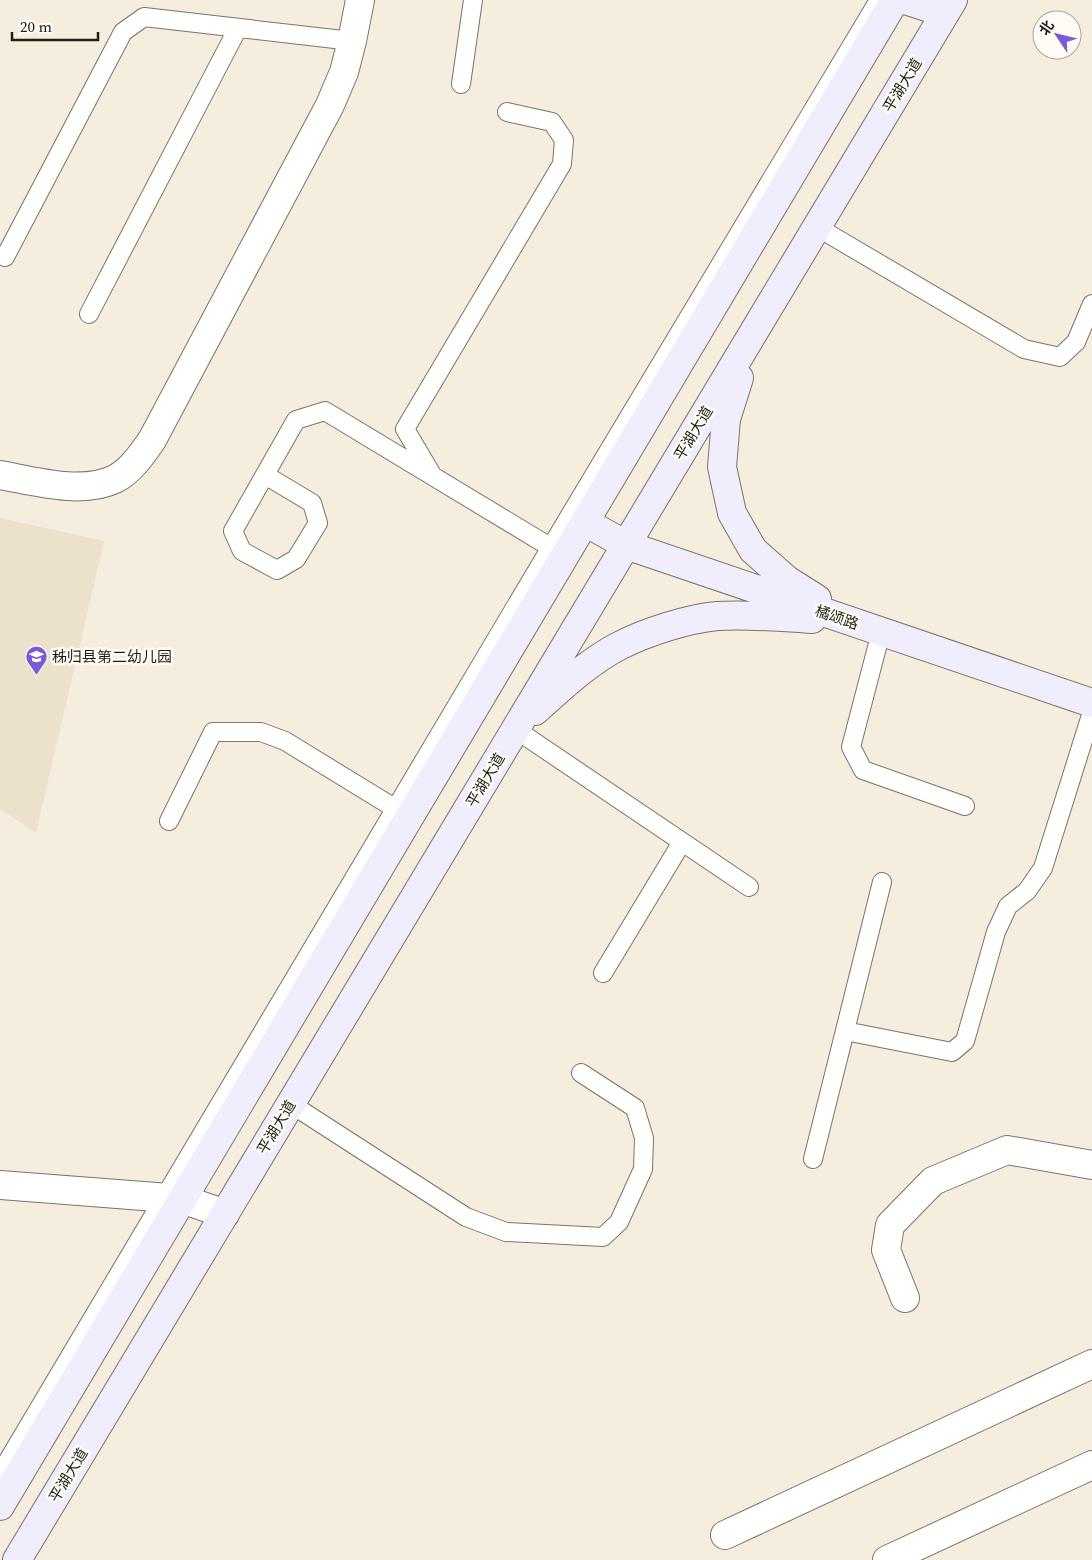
<svg xmlns="http://www.w3.org/2000/svg" width="1092" height="1560" font-family="'Source Serif 4','Noto Sans SC',serif">
  <style>
    .built { fill: #ece1cb }
    .lines { fill: none; stroke-linecap: round; stroke-linejoin: round }
    .lane-casing { stroke: #7b7467; stroke-width: 20 }
    .street-casing { stroke: #7b7467; stroke-width: 30 }
    .secondary-casing { stroke: #7b7467; stroke-width: 30 }
    .lane { stroke: #fff; stroke-width: 18 }
    .street { stroke: #fff; stroke-width: 28 }
    .secondary { stroke: #f0eefc; stroke-width: 28 }
    .labels { text-anchor: middle; dominant-baseline: central; stroke-width: 5; stroke-linejoin: round; paint-order: stroke }
    .street-label { font-size: 15px; fill: #1f1d17; stroke: #fffcf6 }
    .poi-label { font-size: 15px; fill: #1f1d17; stroke: #fffcf6; text-anchor: start }
  </style>
  <rect width="100%" height="100%" fill="#f5eedf"/>
  <!-- built -->
  <path class="built" d="M0 518 104 541 36 833 0 809Z"/>
  <g class="lines">
    <defs>
      <path id="lane" d="M461 84 473 0
        M817 227 1024 349 1060 357 1076 342 1092 304
        M5 257 123 32 144 17 352 41
        M89 314 238 28
        M431 473 405 429 562 164 564 140 552 122 507 112
        M265 475 312 503 318 523 296 559 277 570 242 551 233 531 296 420 325 411 560 553
        M881 632 851 747 863 770 965 806
        M515 729 749 887
        M169 821 213 732H261L285 741 396 809
        M603 973 682 842
        M845 1031 952 1052 965 1041 996 932 1008 906 1027 891 1043 868 1092 712
        M291 1104 466 1217 506 1232 603 1237 619 1222 643 1169 644 1138 635 1108 581 1073
        M813 1159 882 882
        M0 1474 551 547 879 0"/>
      <path id="street" d="M0 475C34 481 82 495 115 479 131 471 142 454 152 440L330 105 344 72 352 41 360 0
        M0 1185 182 1199 225 1214
        M905 1298 886 1250 890 1225 933 1181 1007 1150 1092 1165
        M725 1535 1092 1364
        M887 1560 1092 1465"/>
      <path id="secondary" d="M905 0 945 13
        M739 378 726 419 722 467 732 513 753 550 787 580 817 599
        M585 522 626 545 1092 703
        M535 711C561 688 588 662 619 646 646 632 687 619 717 616 749 614 780 617 812 619
        M0 1506 895 0
        M17 1560 953 0"/>
    </defs>
    <!-- lane casing -->
    <use href="#lane" class="lane-casing"/>
    <!-- street casing -->
    <use href="#street" class="street-casing"/>
    <!-- secondary casing -->
    <use href="#secondary" class="secondary-casing"/>
    <!-- lane -->
    <use href="#lane" class="lane"/>
    <!-- street -->
    <use href="#street" class="street"/>
    <!-- secondary -->
    <use href="#secondary" class="secondary"/>
  </g>
  <!-- icons -->
  <defs>
    <symbol id="school-pin" viewBox="-11 -11 22 30"><path d="M0 17L-7.5 6A9.5 9.5 0 1 1 7.5 6Z" fill="#7b5bd5" stroke="#fffcf6"/><path d="M0-5L7-2L0 1L-7-2ZM-4 1L0 2.5L4 1V4Q0 6-4 4Z" fill="#fff"/></symbol>
  </defs>
  <g fill-rule="evenodd">
    <use href="#school-pin" x="24" y="644" width="25" height="34"/>
  </g>
  <g class="labels">
    <!-- street labels -->
    <g class="street-label">
      <text transform="translate(902 85) rotate(-59)">平湖大道</text>
      <text transform="translate(693 433) rotate(-59)">平湖大道</text>
      <text transform="translate(837 617) rotate(19)">橘颂路</text>
      <text transform="translate(485 780) rotate(-59)">平湖大道</text>
      <text transform="translate(276 1127) rotate(-59)">平湖大道</text>
      <text transform="translate(68 1475) rotate(-59)">平湖大道</text>
    </g>
    <!-- poi labels -->
    <g class="poi-label">
      <text x="52" y="656">秭归县第二幼儿园</text>
    </g>
  </g>
  <!-- north arrow -->
  <g transform="translate(1057 35) rotate(305)"><circle r="24" fill="#fffcf6" stroke="#a5a39d"/>
  <path d="M0-4L9 19L0 12L-9 19Z" fill="#7b5bd5"/>
  <text y="-8" font-size="14" font-weight="bold" text-anchor="middle" fill="#1f1d17">北</text>
  </g>
  <!-- scale -->
  <path d="M12 32v8h86v-8" fill="none" stroke="#1f1d17" stroke-width="2.5"/>
  <text x="20" y="32" font-size="15" fill="#1f1d17" stroke="#fffcf6" stroke-width="4" paint-order="stroke">20 m</text>
</svg>
